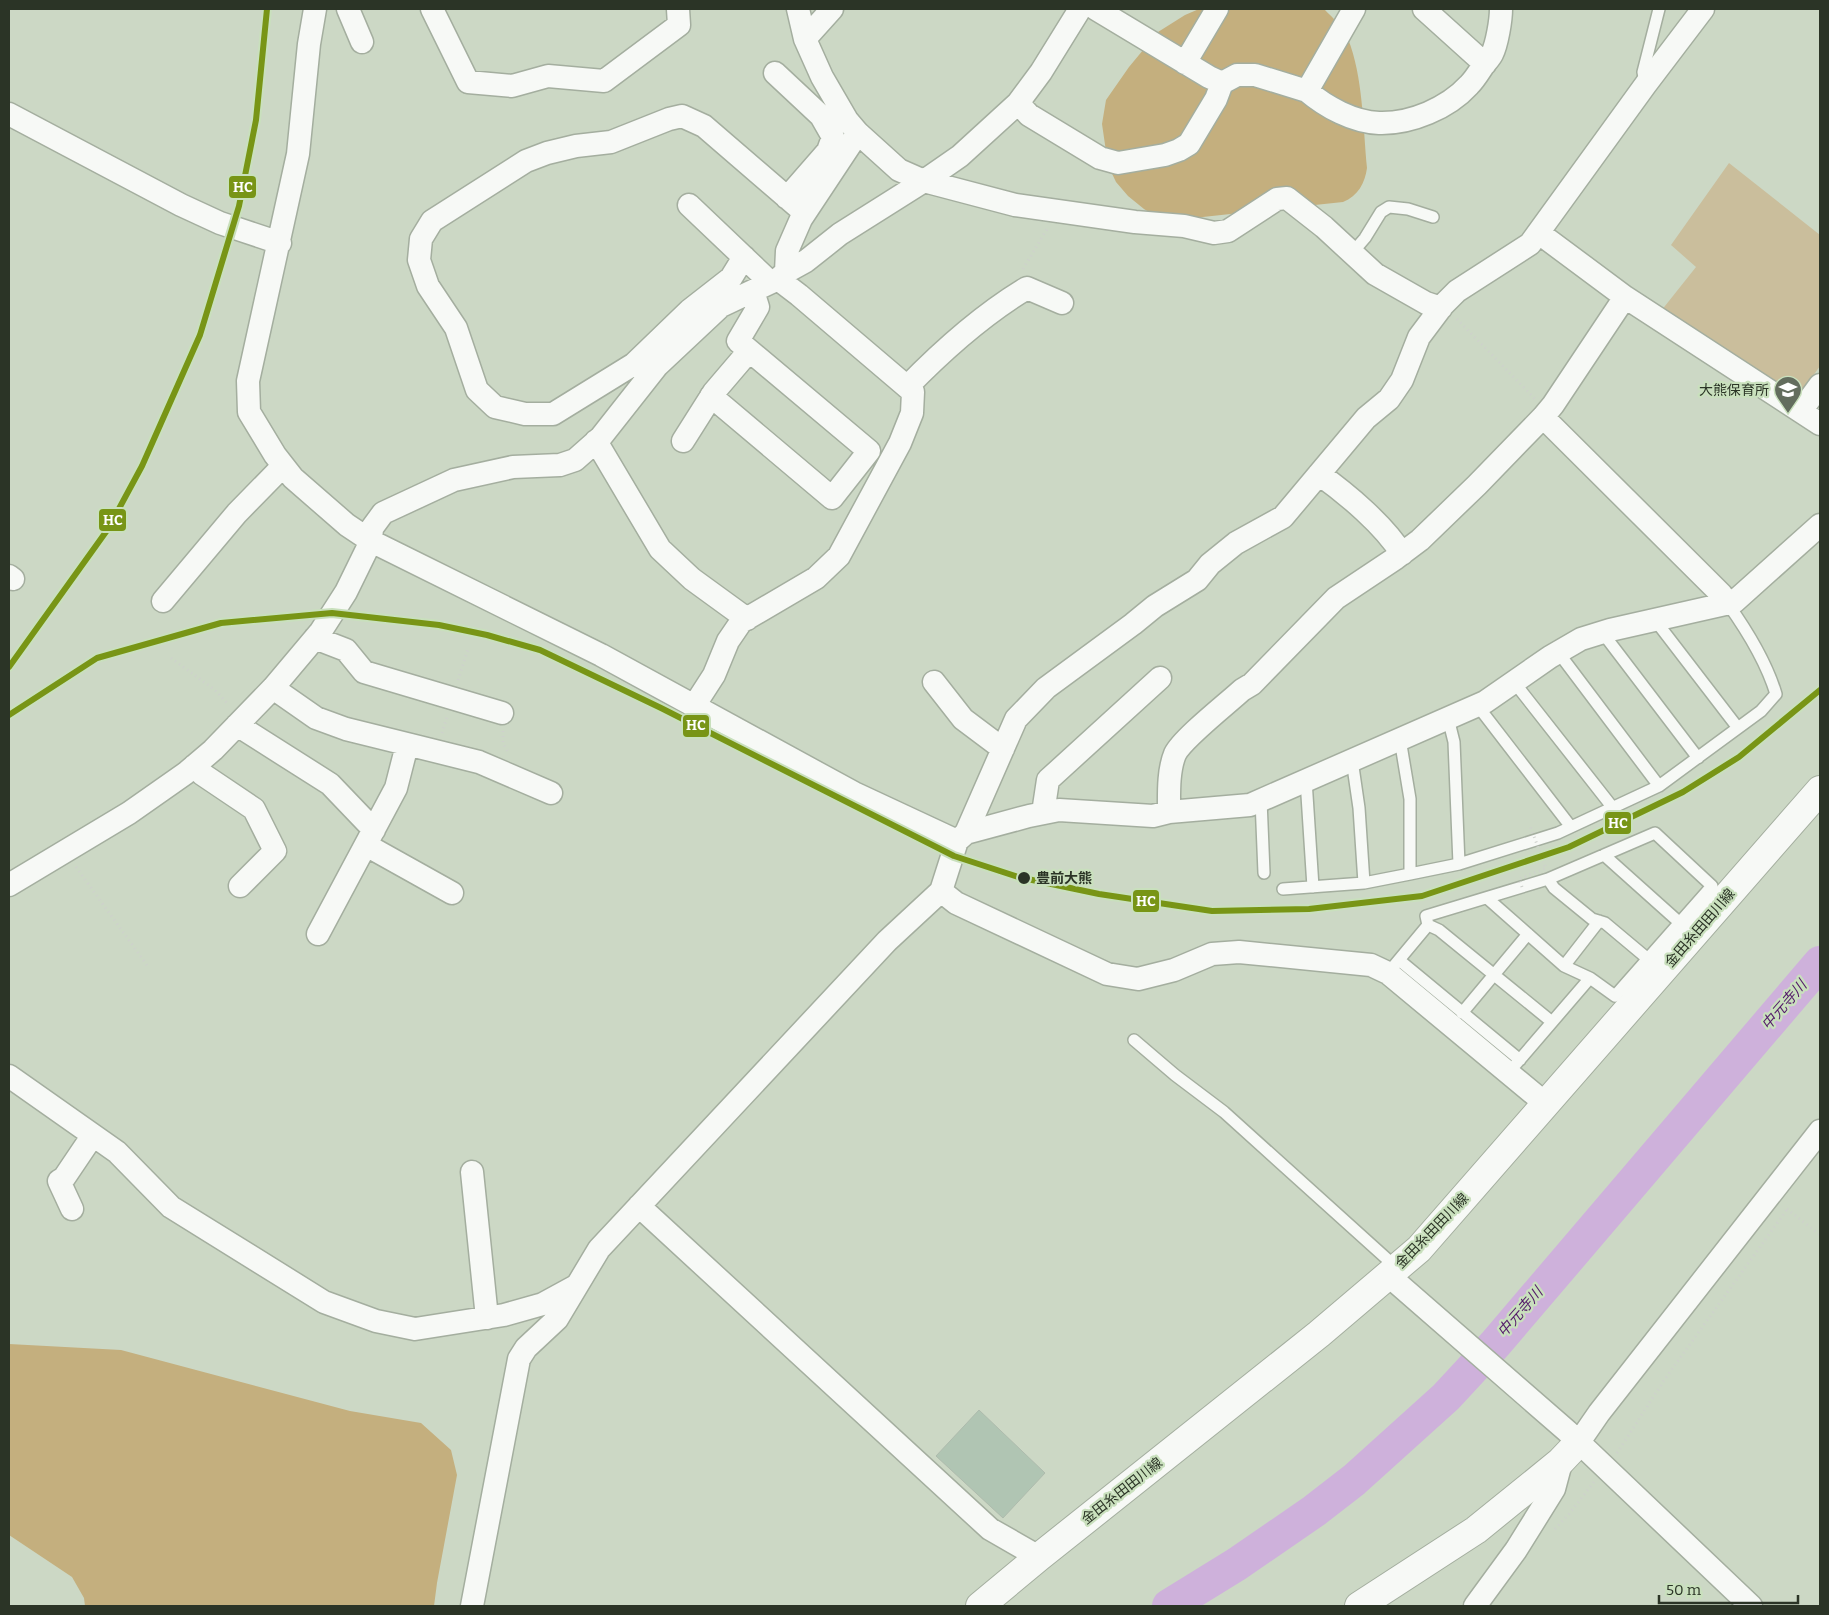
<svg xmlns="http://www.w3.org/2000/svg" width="1829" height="1615" font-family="Bitter,'Noto Sans JP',serif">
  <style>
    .green { fill: #cabe9c }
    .forest { fill: #c4af7e }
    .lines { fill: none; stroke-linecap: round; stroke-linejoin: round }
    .river { stroke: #ceb1db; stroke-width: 34 }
    .building { fill: #b0c5b3; stroke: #aebbad }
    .service-casing { stroke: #a4ae9f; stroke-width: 14 }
    .minor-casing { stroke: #a4ae9f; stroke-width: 25 }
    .tertiary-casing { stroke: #a4ae9f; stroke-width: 30 }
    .secondary-casing { stroke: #a4ae9f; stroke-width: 30 }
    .path { stroke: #ced1cc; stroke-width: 3; stroke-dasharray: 1 4; stroke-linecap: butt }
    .service { stroke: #f7f9f6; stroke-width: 11 }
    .minor { stroke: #f7f9f6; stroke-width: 22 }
    .tertiary { stroke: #f7f9f6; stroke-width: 28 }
    .secondary { stroke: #f7f9f6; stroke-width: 28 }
    .path-bridge { stroke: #ced1cc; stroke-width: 3; stroke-dasharray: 1 4; stroke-linecap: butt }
    .rail-1-casing { stroke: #c9e0bd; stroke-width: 10 }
    .rail-1 { stroke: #789516; stroke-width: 6 }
    .stop-dot { fill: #2b3426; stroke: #c9e0bd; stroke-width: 2 }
    .labels { text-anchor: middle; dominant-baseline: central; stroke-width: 4.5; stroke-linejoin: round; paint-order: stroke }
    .poi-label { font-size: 14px; fill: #2b3426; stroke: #c9e0bd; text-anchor: end }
    .stop-label { font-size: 14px; font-weight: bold; fill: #2b3426; stroke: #c9e0bd; text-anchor: start }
    .street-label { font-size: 14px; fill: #2b3426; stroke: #c9e0bd }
    .water-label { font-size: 15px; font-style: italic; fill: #531969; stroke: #c9e0bd }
    .line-badge { stroke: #c9e0bd; stroke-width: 2 }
    .badge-label { font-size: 14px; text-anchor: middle; font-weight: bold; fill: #fff }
  </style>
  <rect width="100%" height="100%" fill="#ccd8c5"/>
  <!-- green -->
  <path class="green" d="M1729 163 1820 235V366L1798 397 1661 311 1696 267 1671 245Z"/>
  <!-- forest -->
  <path class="forest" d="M1199 9H1324C1333 18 1343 27 1348 39 1363 76 1363 127 1367 168 1365 183 1358 196 1343 202L1175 220 1157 217 1144 209 1128 196 1116 182 1108 165 1102 124 1106 100 1129 67 1158 32 1185 15Z
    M9 1344 121 1350 350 1411 421 1423 451 1450 457 1475 437 1583 434 1606H85L84 1598 72 1577 9 1535Z"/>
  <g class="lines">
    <!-- river -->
    <path class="river" d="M1169 1606 1237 1564 1314 1511 1354 1480 1446 1397 1496 1343 1820 963"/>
  </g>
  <!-- building -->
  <path class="building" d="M979 1410 1045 1473 1003 1518 936 1456Z"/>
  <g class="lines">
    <defs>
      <path id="service" d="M1645 83 1643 72 1659 9
        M1352 253 1365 238 1381 212 1389 207 1408 209 1433 217
        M1655 620 1738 728
        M1602 632 1698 758
        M1558 652 1659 786
        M1514 682 1613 808
        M1477 705 1571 827
        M1448 718 1454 742 1459 864
        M1400 739 1410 799V874
        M1352 760 1359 808 1364 883
        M1306 780 1313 887
        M1261 800 1264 873
        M1604 855 1680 923
        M1548 879 1554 888 1592 919 1605 923 1648 959
        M1283 889 1364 883 1410 874 1459 864 1558 833 1659 786 1761 711 1776 694C1766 661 1748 632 1728 604
        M1428 925 1439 930 1552 1022
        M1399 960 1520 1060
        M1564 966 1599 921
        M1388 973 1428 925 1426 916 1548 879 1655 833 1712 886 1615 996 1590 978 1564 966 1487 898
        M1462 1013 1528 934
        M1134 1040 1175 1075 1224 1112 1397 1268
        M1516 1064 1590 978"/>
      <path id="minor" d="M315 9 309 44 298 154 248 381 249 412 275 455 293 478 347 525 371 541 601 655 854 793 957 841
        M348 9 362 42
        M432 9 468 82 512 86 548 76 604 81 679 25 678 9
        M798 9 805 39 822 77 847 120 858 133 899 170 924 181 1015 205 1135 222 1184 226 1214 233 1228 231 1277 199 1287 198 1324 227 1375 274 1426 303 1441 308
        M1096 9 1209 77 1222 83 1237 75H1255L1307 91 1354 9
        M1424 9 1485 64
        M805 39 832 9
        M1185 63 1217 9
        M775 73 821 116 833 137 828 151 787 198
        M1307 91C1326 107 1353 122 1379 123 1411 124 1448 108 1469 85 1475 79 1479 72 1483 66 1486 62 1490 58 1492 54 1497 44 1501 20 1501 9
        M1018 103 1029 115 1100 158 1118 163 1165 155 1179 150 1189 144 1216 99 1222 83
        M9 114 181 205 220 223 280 243
        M689 205 770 282
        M1539 233 1625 297 1820 424
        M744 257 731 278 690 310 634 364 553 414H525L495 407 477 390 456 328 428 286 419 260 421 239 432 221 526 161 547 153 576 146 611 142 669 119 682 116 704 126 805 213
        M786 272 787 251 801 219 858 133
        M907 387C943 350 982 315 1027 288L1062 303
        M711 396 832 498 869 451 738 341 758 307 753 291
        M1801 411 1820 385
        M1543 417 1721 594 1728 604
        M596 441 660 549 692 579 747 619
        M683 441 714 392 749 351
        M1319 474C1347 494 1384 525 1402 554
        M9 576 13 579
        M163 601 237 513 283 466
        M315 638 346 650 364 672 502 713
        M934 682 963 719 1003 749
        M273 688 316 718 346 729 479 762 551 793
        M694 706 714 675 728 641 741 622 816 578 839 556 900 443 912 413 913 392 799 295 778 279
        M237 725 330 784 374 830
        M194 766 202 774 254 809 275 851 240 886
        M1169 812C1169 794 1168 771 1175 754 1182 739 1228 703 1242 690L1252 684 1336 598 1396 558 1420 540 1477 485 1543 417 1553 405 1625 297
        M1043 813 1048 780 1160 678
        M966 833 1016 719 1046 688 1133 624 1155 606 1197 580 1210 564 1236 543 1283 517 1366 418 1389 399 1402 380 1419 337 1443 305 1457 291 1530 244 1646 84 1703 9
        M366 845 452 893
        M9 885 129 813 186 773 213 750 273 688 321 631 346 592 371 541 372 528 383 513 454 480 513 467 560 465 575 460 601 437 657 366 721 306 778 279 786 272 806 261 840 234 924 181 960 156 1018 103 1041 72 1080 9
        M941 891 956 903 1107 974 1138 979 1174 970 1212 954 1239 952 1371 965 1388 973 1546 1104
        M318 934 396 788 407 745
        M9 1076 117 1152 171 1207 324 1302 376 1321 415 1329 504 1315 543 1304 576 1286
        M472 1172 487 1318
        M639 1206 990 1529 1039 1557
        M72 1209 59 1181 64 1178 93 1135
        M1389 1276 1567 1431 1751 1606
        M1579 1442 1599 1413 1820 1131
        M472 1606 519 1359 526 1348 557 1319 599 1249 887 941 941 891 957 841 966 833 1029 816 1059 810 1153 816 1169 812 1250 805 1485 702 1550 657 1581 639 1610 630 1734 602 1820 525
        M1475 1606 1516 1550 1554 1489 1562 1459"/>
      <path id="tertiary" d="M1359 1606 1476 1530 1560 1462 1579 1442"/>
      <path id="secondary" d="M980 1606 1039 1557 1319 1334 1419 1249 1820 790"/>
    </defs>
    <!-- service casing -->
    <use href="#service" class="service-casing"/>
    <!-- minor casing -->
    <use href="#minor" class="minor-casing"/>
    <!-- tertiary casing -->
    <use href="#tertiary" class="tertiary-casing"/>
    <!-- secondary casing -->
    <use href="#secondary" class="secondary-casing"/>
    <!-- path -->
    <path class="path" d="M1023 269 1047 229
      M1457 319 1535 399
      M171 658 215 690 229 705
      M458 680 468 649
      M503 731V743L508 752
      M442 733 447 717
      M76 867 149 968
      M1787 1209 1820 1235
      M1617 1453 1665 1379 1788 1208
      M1555 1529 1569 1514 1594 1482"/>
    <!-- service -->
    <use href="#service" class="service"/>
    <!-- minor -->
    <use href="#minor" class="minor"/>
    <!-- tertiary -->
    <use href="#tertiary" class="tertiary"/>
    <!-- secondary -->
    <use href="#secondary" class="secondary"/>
    <!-- path-bridge -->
    <path class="path-bridge" d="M1522 887 1519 879 1546 868 1530 826"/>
    <defs>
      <path id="rail-1" d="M9 667 108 529 142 466 200 335 239 206 256 120 267 9
        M9 715 97 658 221 623 332 613 439 625 487 635 540 650 661 708 954 856 1018 877 1099 894 1212 911 1309 909 1422 896 1569 847 1683 792 1739 757 1820 690"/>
    </defs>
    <!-- rail-1 casing -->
    <use href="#rail-1" class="rail-1-casing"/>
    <!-- rail-1 -->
    <use href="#rail-1" class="rail-1"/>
  </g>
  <!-- icons -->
  <defs>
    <symbol id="school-pin" viewBox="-11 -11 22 30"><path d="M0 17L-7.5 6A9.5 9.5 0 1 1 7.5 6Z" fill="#636d5e" stroke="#c9e0bd"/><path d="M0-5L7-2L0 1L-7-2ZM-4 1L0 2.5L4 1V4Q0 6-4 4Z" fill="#fff"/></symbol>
  </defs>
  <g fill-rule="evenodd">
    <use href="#school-pin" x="1772" y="374" width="32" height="43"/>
  </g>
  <!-- markers -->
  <circle class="stop-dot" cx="1024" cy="878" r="7"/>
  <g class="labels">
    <!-- poi labels -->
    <g class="poi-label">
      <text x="1769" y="390">大熊保育所</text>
    </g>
    <!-- stop labels -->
    <g class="stop-label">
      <text x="1036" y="878">豊前大熊</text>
    </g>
    <!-- street labels -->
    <g class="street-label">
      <text transform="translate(1700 928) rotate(-49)">金田糸田田川線</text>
      <text transform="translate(1432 1231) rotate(-46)">金田糸田田川線</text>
      <text transform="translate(1122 1491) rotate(-38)">金田糸田田川線</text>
    </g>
    <!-- water labels -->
    <g class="water-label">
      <text transform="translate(1784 1005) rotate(-49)">中元寺川</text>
      <text transform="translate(1520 1312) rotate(-49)">中元寺川</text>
    </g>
  </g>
  <g class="line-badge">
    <rect x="228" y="175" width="29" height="24" rx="5" fill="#789516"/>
    <rect x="98" y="508" width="29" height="24" rx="5" fill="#789516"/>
    <rect x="682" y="714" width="28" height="24" rx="5" fill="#789516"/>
    <rect x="1604" y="811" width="28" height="24" rx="5" fill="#789516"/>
    <rect x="1132" y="889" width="28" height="24" rx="5" fill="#789516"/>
  </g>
  <g class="badge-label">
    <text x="243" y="192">HC</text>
    <text x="113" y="525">HC</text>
    <text x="696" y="730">HC</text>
    <text x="1618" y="828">HC</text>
    <text x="1146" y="906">HC</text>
  </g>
  <!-- border -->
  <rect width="1829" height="1615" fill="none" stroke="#2b3426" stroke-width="20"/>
  <!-- scale -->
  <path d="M1659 1595v8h139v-8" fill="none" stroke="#2b3426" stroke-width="2.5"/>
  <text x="1666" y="1595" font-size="15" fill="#2b3426" stroke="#c9e0bd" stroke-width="4" paint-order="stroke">50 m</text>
</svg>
